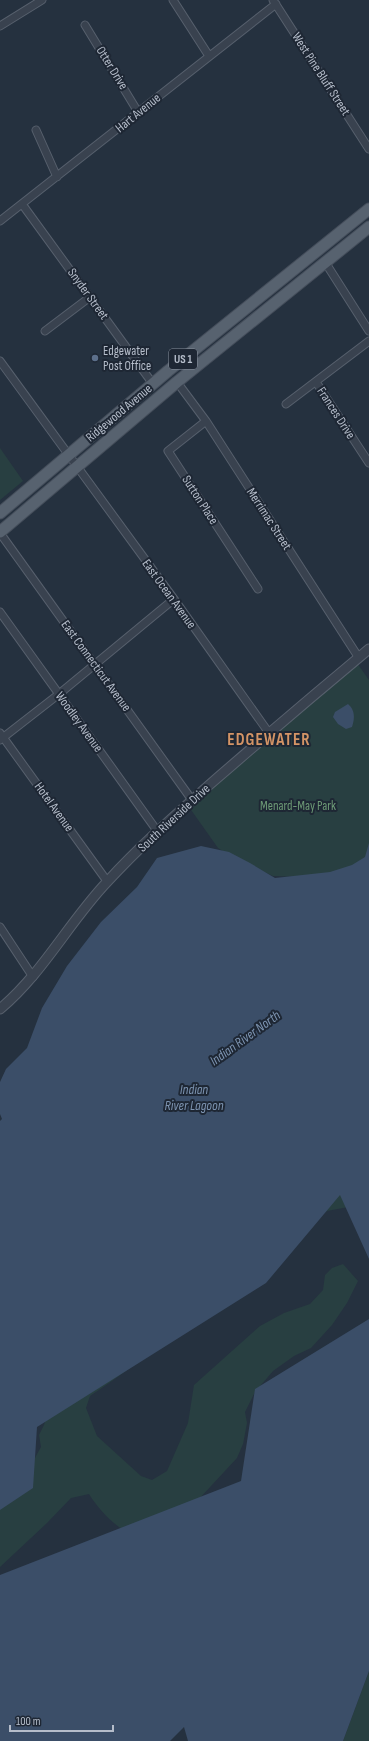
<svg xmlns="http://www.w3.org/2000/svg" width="369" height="1741" font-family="'Sofia Sans Condensed',sans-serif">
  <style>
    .green { fill: #283f41 }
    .water { fill: #3b4e68 }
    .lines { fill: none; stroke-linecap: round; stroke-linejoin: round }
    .minor-casing { stroke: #57606d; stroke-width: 9 }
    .tertiary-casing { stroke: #57606d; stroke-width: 11 }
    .primary-casing { stroke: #454e5b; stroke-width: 13 }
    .minor { stroke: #39424f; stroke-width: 7 }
    .tertiary { stroke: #39424f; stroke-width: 9 }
    .primary { stroke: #57626f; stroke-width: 11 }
    .service-dot { fill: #5c6f8a; stroke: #1e2734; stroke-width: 1.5 }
    .labels { text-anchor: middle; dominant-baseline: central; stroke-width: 4; stroke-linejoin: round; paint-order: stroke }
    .shield { fill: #1e2734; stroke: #88909d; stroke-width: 1 }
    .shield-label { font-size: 12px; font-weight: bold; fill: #b5bdca }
    .street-label { font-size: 13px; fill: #b5bdca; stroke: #1e2734 }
    .poi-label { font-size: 13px; fill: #b5bdca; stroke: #1e2734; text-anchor: start }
    .park-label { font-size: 13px; fill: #6d9a76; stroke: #1e2734 }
    .water-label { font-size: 14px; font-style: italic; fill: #7d94b1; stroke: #1e2734 }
    .district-label { font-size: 17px; font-weight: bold; letter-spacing: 1px; fill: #d49466; stroke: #1e2734 }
  </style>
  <rect width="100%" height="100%" fill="#25313f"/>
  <!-- green -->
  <path class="green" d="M0 448 23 481 0 500Z
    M357 663 369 680V867L338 878 273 876 232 857 218 848 189 807Z
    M335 1155 348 1207 327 1211 145 1357 112 1381 90 1396 86 1408 97 1436 141 1476 152 1480 167 1471 188 1423 194 1385 260 1326 284 1313 310 1304 323 1290 325 1275 332 1268 343 1264 358 1281 347 1303 332 1325 311 1348 294 1356 273 1371 255 1392 245 1412 247 1423 243 1444 237 1458 198 1500 127 1533C111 1522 99 1510 89 1494L71 1498 47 1523 0 1567V1507L26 1474 41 1447 39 1435 44 1425 49 1409Z
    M369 1671V1741H343Z"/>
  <!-- water -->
  <path class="water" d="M348 704C355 710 355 718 352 727L346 729 338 724 333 717 335 712Z
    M369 843V1259L340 1195 266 1283 37 1427 33 1488 0 1510V1121L2 1119 0 1114V1082L6 1069 27 1048 42 1008 67 966 101 922 137 887 157 858 201 846 229 852 250 863 275 878 330 872 352 865 365 857Z
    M369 1319V1671L343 1741H188L184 1727 170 1741H0V1575L241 1481 255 1389Z"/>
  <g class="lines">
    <defs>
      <path id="minor" d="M173 0 209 56
        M273 0 369 149
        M85 25 138 112
        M0 26 42 0
        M36 130 57 177
        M22 204 153 384
        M0 221 276 4
        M325 262 369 331
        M45 331 90 297
        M0 361 174 599 269 733
        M177 382 206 421 359 658
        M316 382 369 463
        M286 404 369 341
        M206 421 168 451 258 589
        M0 533 192 800
        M0 612 158 832
        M0 733 107 881
        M0 740 59 694 174 599
        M0 927 33 977"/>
      <path id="tertiary" d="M0 1009C43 973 69 922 107 882 138 848 173 817 208 786 261 740 315 694 369 649"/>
      <path id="primary" d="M0 513 168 371 369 209
        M0 532 177 382 369 227"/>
    </defs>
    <!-- minor casing -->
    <use href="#minor" class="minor-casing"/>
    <!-- tertiary casing -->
    <use href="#tertiary" class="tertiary-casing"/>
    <!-- primary casing -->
    <use href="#primary" class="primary-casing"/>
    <!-- minor -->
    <use href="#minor" class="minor"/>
    <!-- tertiary -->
    <use href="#tertiary" class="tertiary"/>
    <!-- primary -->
    <use href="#primary" class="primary"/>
  </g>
  <!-- markers -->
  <circle class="service-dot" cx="95" cy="358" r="4"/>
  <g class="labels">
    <!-- shield labels -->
    <rect class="shield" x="169" y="349" width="28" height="20" rx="3"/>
    <g class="shield-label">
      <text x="183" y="359">US 1</text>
    </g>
    <!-- street labels -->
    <g class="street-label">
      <text transform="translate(112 68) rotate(58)">Otter Drive</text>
      <text transform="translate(321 74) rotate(57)">West Pine Bluff Street</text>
      <text transform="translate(138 113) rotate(-39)">Hart Avenue</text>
      <text transform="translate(88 294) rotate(54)">Snyder Street</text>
      <text transform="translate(119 413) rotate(-40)">Ridgewood Avenue</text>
      <text transform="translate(336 413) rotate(57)">Frances Drive</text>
      <text transform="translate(200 500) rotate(57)">Sutton Place</text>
      <text transform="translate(269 519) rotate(57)">Merrimac Street</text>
      <text transform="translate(169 594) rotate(54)">East Ocean Avenue</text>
      <text transform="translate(96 666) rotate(54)">East Connecticut Avenue</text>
      <text transform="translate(79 722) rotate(54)">Woodley Avenue</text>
      <text transform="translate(54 807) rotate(54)">Hotel Avenue</text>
      <text transform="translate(174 818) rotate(-43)">South Riverside Drive</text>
    </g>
    <!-- poi labels -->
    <g class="poi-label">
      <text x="103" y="351">Edgewater<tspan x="103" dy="15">Post Office</tspan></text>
    </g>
    <!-- park labels -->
    <g class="park-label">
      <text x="298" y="806">Menard-May Park</text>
    </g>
    <!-- water labels -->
    <g class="water-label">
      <text transform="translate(245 1038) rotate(-36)">Indian River North</text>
      <text x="194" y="1089">Indian<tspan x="194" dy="16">River Lagoon</tspan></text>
    </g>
    <!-- district labels -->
    <g class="district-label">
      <text x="269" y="740">EDGEWATER</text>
    </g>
  </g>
  <!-- scale -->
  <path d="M10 1725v6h103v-6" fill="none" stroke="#b5bdca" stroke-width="2"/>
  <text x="16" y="1725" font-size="12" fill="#b5bdca" stroke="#1e2734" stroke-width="3" paint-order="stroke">100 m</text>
</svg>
